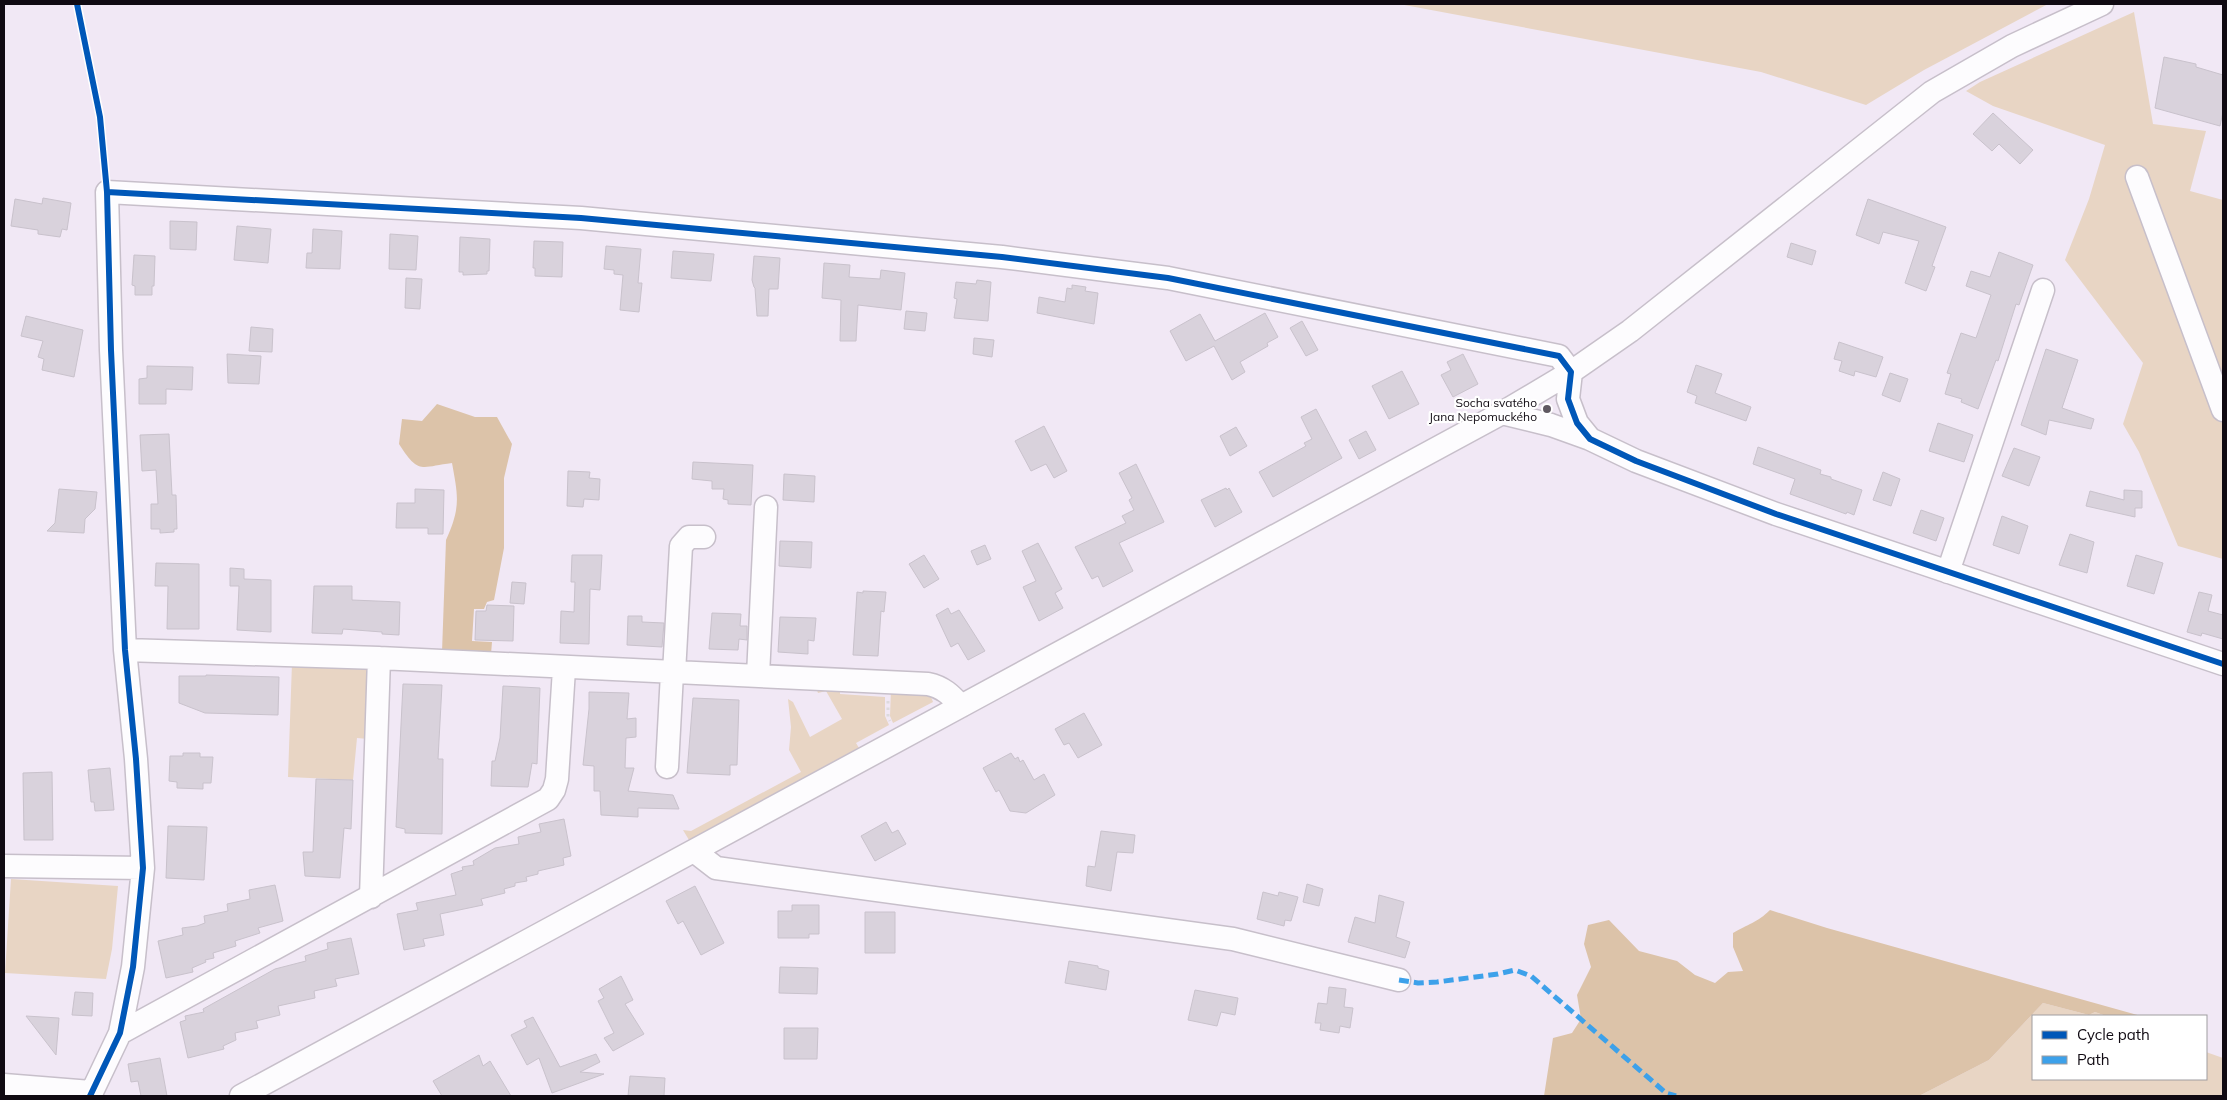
<svg xmlns="http://www.w3.org/2000/svg" width="2227" height="1100" font-family="Mulish,sans-serif">
  <style>
    .green { fill: #e8d5c4 }
    .forest { fill: #dcc3a9 }
    .building { fill: #d9d2dc; stroke: #c9c2cc }
    .lines { fill: none; stroke-linecap: round; stroke-linejoin: round }
    .minor-casing { stroke: #c7bfca; stroke-width: 25 }
    .path { stroke: #dddade; stroke-width: 3; stroke-dasharray: 2.5 4; stroke-linecap: butt }
    .minor { stroke: #fdfcfe; stroke-width: 22 }
    .quiet { stroke: #3da1ea; stroke-width: 5; stroke-dasharray: 10 5; stroke-linecap: butt }
    .cycleway-casing { stroke: #fff; stroke-width: 9 }
    .cycleway { stroke: #0057b8; stroke-width: 6 }
    .poi-dot { fill: #5f5861; stroke: #fff; stroke-width: 2 }
    .labels { text-anchor: middle; dominant-baseline: central; stroke-width: 4.5; stroke-linejoin: round; paint-order: stroke }
    .poi-label { font-size: 12px; fill: #100a12; stroke: #fff; text-anchor: end }
  </style>
  <rect width="100%" height="100%" fill="#f1e8f5"/>
  <!-- green -->
  <path class="green" d="M1399 4H2048L1924 70 1866 105 1761 72Z
    M2134 12 2153 124 2206 131 2190 191 2223 200V559L2178 546 2139 452 2123 424 2143 363 2065 260 2089 199 2105 145 1993 106 1966 91 1980 82Z
    M292 663 360 667 367 670 368 739 357 738 353 780 288 777Z
    M815 685 840 686V694L885 697V716L889 725 856 743 859 748 689 840 683 830 691 831 801 772 789 750 791 727 788 699 793 702 810 737 842 719 826 691 818 693Z
    M891 689 930 694 933 702 893 723 890 716Z
    M11 879 118 886 112 949 106 979 5 973Z
    M2043 1003 2089 1015 2095 1012 2106 1016H2033V1079H2206V1052L2223 1058V1096H1919L1989 1060Z"/>
  <!-- forest -->
  <path class="forest" d="M437 404 475 417H497L512 444 504 478V548L494 600 487 602 484 609H474L472 641 492 642 491 654 442 652 446 540C461 507 458 496 452 463 420 467 419 475 399 444L402 419 422 421Z
    M1770 910 1827 928 2141 1016H2106L2095 1012 2089 1015 2043 1003 1989 1060 1919 1096H1544L1553 1038 1572 1033 1581 1019 1577 995 1591 967 1584 944 1588 925 1609 920 1639 951 1677 961 1695 975 1715 983 1728 972 1743 971 1733 947V933C1748 924 1757 923 1770 910Z"/>
  <!-- building -->
  <path class="building" d="M2164 57 2196 64V67L2223 75V112L2220 126 2155 108Z
    M1993 113 2033 150 2020 164 1999 144 1992 151 1973 134Z
    M43 198 71 203 67 230 62 229 60 237 38 234V230L11 226 15 199 42 204Z
    M1868 199 1946 227 1932 266 1935 267 1926 291 1905 283 1919 241 1883 232 1879 244 1856 235Z
    M170 221 197 222 196 250 170 249Z
    M237 226 271 229 268 263 234 260Z
    M313 229 342 231 340 269 306 268 307 253H312Z
    M390 234 418 236 416 270 389 269Z
    M460 237 490 239 489 271H487V274L463 275V272H459Z
    M534 241 563 242 562 277 535 276V268H533Z
    M1791 243 1816 251 1812 265 1787 257Z
    M606 246 641 249 638 283H642L639 312 620 310 623 275 614 274V270L604 269Z
    M673 251 714 254 711 281 671 278Z
    M1999 252 2033 265 2019 305 2016 304 1998 361 1996 360 1978 409 1961 402 1962 399 1945 394 1951 374 1947 373 1961 333 1976 338 1991 295 1966 286 1971 271 1990 277Z
    M134 255 155 256 154 286H152V295H135V286L132 285Z
    M754 256 780 258 778 289H769L768 316H757L755 288 754 287 752 280Z
    M824 263 850 265 849 277 880 279 881 270 905 273 901 310 858 305 856 341H840L841 300 822 298Z
    M406 278 422 279 420 309 405 308Z
    M977 280 991 282 988 321 954 318 957 299 954 298 956 282 976 284Z
    M1072 285 1086 287 1085 291 1098 293 1094 324 1037 313 1039 297 1065 302 1067 288 1072 289Z
    M906 311 927 313 925 331 904 329Z
    M1265 313 1278 337 1267 343 1268 346 1240 362 1245 372 1232 380 1214 346 1186 361 1170 331 1200 314 1215 341Z
    M26 316 83 330 74 377 42 370 44 359 38 357 43 341 21 336Z
    M1302 321 1318 350 1306 356 1290 328Z
    M251 327 273 329 272 352 249 351Z
    M974 338 994 340 992 357 973 354Z
    M1839 342 1883 357 1876 377 1855 371 1854 376 1839 371 1842 361 1834 359Z
    M2046 349 2078 360 2062 408 2094 419 2091 429 2049 420 2046 435 2021 425Z
    M227 354 261 356 259 384 228 383Z
    M1463 354 1478 384 1453 397 1441 375 1451 370 1447 362Z
    M1696 365 1722 374 1715 393 1751 407 1746 421 1695 403 1697 396 1687 392Z
    M147 366 193 367 192 390 166 389V404H139V379L147 378Z
    M1402 371 1419 404 1389 419 1372 386Z
    M1890 373 1908 379 1900 402 1882 395Z
    M1316 409 1342 458 1273 497 1259 472 1306 446 1304 443 1312 439 1301 417Z
    M1938 423 1973 435 1964 462 1929 451Z
    M1044 426 1067 471 1054 478 1046 464 1031 471 1015 441Z
    M1236 427 1247 446 1230 456 1220 436Z
    M1366 431 1376 450 1359 459 1349 440Z
    M169 434 172 495H176L177 529H174V532L160 533V529H151V504H158L156 470 142 471 140 435Z
    M1758 447 1821 470 1820 474 1831 477V479L1862 490 1854 515 1847 512 1846 514 1790 494 1795 479 1753 464Z
    M2014 448 2040 457 2029 486 2002 476Z
    M693 462 753 465 751 505 728 504V500L723 499 724 489H712V481L692 479Z
    M1136 464 1164 522 1119 543 1133 571 1103 587 1098 576 1092 579 1075 547 1126 523 1122 516 1134 510 1129 500 1132 498 1119 473Z
    M568 471 590 472 589 478 600 479 599 500 584 499 583 507 567 506Z
    M1883 472 1900 479 1891 506 1873 500Z
    M784 474 815 476 814 502 783 500Z
    M1226 488 1227 490 1229 488 1242 512 1215 527 1201 500Z
    M59 489 97 492 95 509 85 519 84 533 47 531 55 523Z
    M415 489 444 490 443 534H428V528H396L397 503H415Z
    M2124 490 2142 491V508H2135V517L2086 506 2090 491 2124 500Z
    M1921 510 1944 518 1936 541 1913 533Z
    M2002 516 2028 526 2019 554 1993 545Z
    M2070 534 2094 542 2087 573 2059 565Z
    M780 541 812 542 811 568 779 566Z
    M1038 543 1062 589 1055 593 1063 608 1039 621 1023 587 1036 581 1022 551Z
    M985 545 991 559 977 565 971 551Z
    M572 555H602L600 590 590 589 589 644 560 643 561 611 574 612 575 582H571Z
    M924 555 939 579 924 588 909 564Z
    M2136 555 2163 563 2154 594 2127 586Z
    M156 563 199 564V629H167L168 586H155Z
    M230 568 244 569V579L271 580V632L237 630 239 586H230Z
    M512 582 526 583 524 604 510 603Z
    M314 586H352V600L400 602 399 635 382 634V632L343 629 342 634 312 633Z
    M863 591 886 592 884 612 881 611 878 656 853 655 857 592 863 593Z
    M2199 592 2212 595 2208 611 2223 615V639L2202 633 2201 636 2187 632Z
    M487 605 514 606 513 641 475 640 476 611H486Z
    M948 608 951 614 959 610 985 651 968 660 958 643 951 647 936 615Z
    M712 613 741 614 740 626H747V640L739 639 738 650 709 649Z
    M628 616H642V622L664 623 662 647 627 645Z
    M780 617 816 618 814 641 808 640V654L778 652Z
    M206 675 279 677 278 715 205 713 179 703V676H206Z
    M403 684 442 685 438 759H443L442 834 405 833V829L396 827Z
    M503 686 540 688 537 764 532 763 528 787 491 786 492 761H495L500 738Z
    M589 692 629 693 627 719 636 718V737L626 738 625 768H634L628 791 673 795 679 809 638 808V817L601 815 600 791H594V766L583 765 589 709Z
    M693 698 739 700 737 765H730V775L687 773Z
    M1084 713 1102 745 1078 758 1069 743 1064 745 1055 729Z
    M183 753H200V757H213L211 783H203V789L177 788V782L169 781 170 756H183Z
    M1011 753 1015 759 1018 757 1020 762 1023 760 1034 780 1044 774 1055 795 1026 813 1010 811 999 790 996 792 983 768Z
    M110 768 114 810 95 811 94 802H91L88 770Z
    M52 772 53 840H24L23 773Z
    M316 779 353 780 351 829 344 828 340 878 305 876 303 852H313Z
    M564 819 571 856 563 858 564 865 538 871V874L526 877 527 881 515 883V886L504 889 505 893 481 899 483 905 440 914 444 935 423 939 425 946 404 950 397 914 418 910 416 903 456 895 451 874 463 870 462 867 474 865 473 861 495 848 519 844 518 837 541 832 539 824Z
    M886 822 892 833 898 830 906 844 875 861 861 836Z
    M168 826 207 827 204 880 166 878Z
    M1101 831 1135 835 1133 853 1117 852 1111 891 1086 886 1088 866 1095 867Z
    M1307 884 1323 889 1319 906 1303 902Z
    M275 885 283 921 258 928 260 933 235 941 236 946 213 953 214 958 205 960 206 962 192 968 193 972 166 978 158 941 183 935 182 928 197 926 205 923 204 916 228 911 227 904 250 899 249 890Z
    M695 886 724 943 701 955 683 921 678 924 666 901Z
    M1263 892 1278 896 1279 892 1298 897 1291 921 1285 920 1284 926 1257 919Z
    M1379 895 1404 902 1396 937 1410 942 1405 958 1348 942 1355 917 1375 923Z
    M792 905H819V934H809V938H778V911H792Z
    M865 912H895V953H865Z
    M351 938 359 974 335 979 337 986 314 991 315 998 278 1006 280 1015 256 1021 258 1028 235 1033 236 1040 223 1046 224 1049 188 1058 180 1022 186 1020 185 1016 204 1012 203 1009 275 969 306 961 305 956 328 949 327 943Z
    M1069 961 1098 966V968L1109 971 1106 990 1065 983Z
    M780 967 818 968 817 994 779 993Z
    M621 976 633 1000 625 1004 644 1034 613 1051 604 1038 614 1033 598 1001 604 998 599 989Z
    M1329 987 1346 989 1344 1007 1353 1008 1350 1028 1340 1026 1339 1033 1320 1030 1321 1023H1315L1318 1003 1327 1004Z
    M1195 990 1238 998 1235 1015 1221 1012 1217 1026 1188 1020Z
    M75 992 93 993 92 1016 72 1015Z
    M26 1016 59 1018 56 1055Z
    M533 1017 560 1067 596 1054 600 1062 580 1072 604 1074 552 1093 539 1058 527 1065 511 1035 527 1027 524 1021Z
    M784 1028H818L817 1059H784Z
    M479 1055 483 1066 490 1061 511 1096H442L433 1081Z
    M160 1058 167 1096H141L138 1081 131 1082 128 1064Z
    M630 1076 665 1078 664 1096H628Z"/>
  <g class="lines">
    <defs>
      <path id="minor" d="M2137 177 2223 410
        M1502 413 1551 425 1590 439
        M1948 572 2043 290
        M125 650 379 658 928 684C943 687 951 695 961 706
        M674 673 681 546 689 537H704
        M758 676 766 507
        M667 767 672 673
        M694 851 716 868 1233 939 1399 980
        M4 866 143 868
        M371 897 379 658
        M120 1033 548 799 554 790 557 779 564 669
        M4 1085 91 1092
        M90 1096 120 1033 133 967 143 868 136 759 125 650 111 350 107 192 581 218 1002 257 1168 278 1559 356 1571 372 1568 399 1577 423 1590 439 1636 461 1776 514 2223 664
        M241 1096 1502 413 1571 372 1630 331 1932 92 2012 46 2102 4"/>
    </defs>
    <!-- minor casing -->
    <use href="#minor" class="minor-casing"/>
    <!-- path -->
    <path class="path" d="M888 701V717L890 721"/>
    <!-- minor -->
    <use href="#minor" class="minor"/>
    <!-- quiet -->
    <path class="quiet" d="M1399 980 1418 983 1437 982 1498 974 1515 970 1531 976 1666 1093 1676 1096"/>
    <defs>
      <path id="cycleway" d="M77 4 100 117 107 192 111 350 125 650 136 759 143 868 133 967 120 1033 90 1096
        M107 192 581 218 1002 257 1168 278 1559 356 1571 372 1568 399 1577 423 1590 439 1636 461 1776 514 2223 664"/>
    </defs>
    <!-- cycleway casing -->
    <use href="#cycleway" class="cycleway-casing"/>
    <!-- cycleway -->
    <use href="#cycleway" class="cycleway"/>
  </g>
  <!-- markers -->
  <circle class="poi-dot" cx="1547" cy="409" r="5"/>
  <g class="labels">
    <!-- poi labels -->
    <g class="poi-label">
      <text x="1537" y="402">Socha svatého<tspan x="1537" dy="14">Jana Nepomuckého</tspan></text>
    </g>
  </g>
  <!-- border -->
  <rect width="2227" height="1100" fill="none" stroke="#100a12" stroke-width="10"/>
  <!-- legend -->
  <rect x="2032" y="1015" width="175" height="65" fill="#ffffff" stroke="#9f9da0"/>
  <rect x="2042" y="1031" width="25" height="8" fill="#0057b8" stroke="#9f9da0"/>
  <text x="2077" y="1040" font-size="15" fill="#100a12">Cycle path</text>
  <rect x="2042" y="1056" width="25" height="8" fill="#3da1ea" stroke="#9f9da0"/>
  <text x="2077" y="1065" font-size="15" fill="#100a12">Path</text>
</svg>
